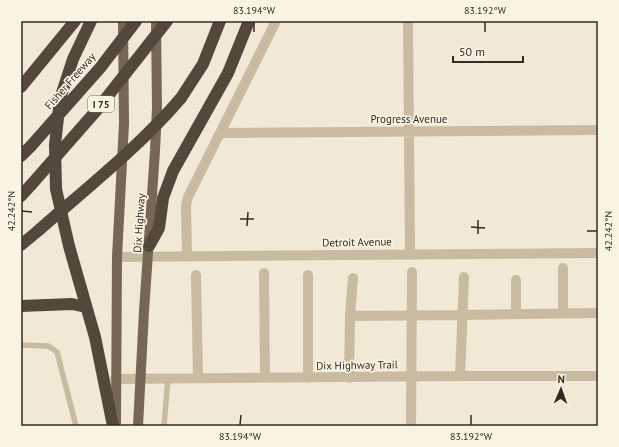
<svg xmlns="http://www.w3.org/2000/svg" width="619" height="447" font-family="'PT Sans',sans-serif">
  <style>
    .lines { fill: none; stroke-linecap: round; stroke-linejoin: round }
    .lane { stroke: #c9bba2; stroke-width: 5.5 }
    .street { stroke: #c9bba2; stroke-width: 10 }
    .primary { stroke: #766655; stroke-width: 10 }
    .highway { stroke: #54483b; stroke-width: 12 }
    .highway-bridge { stroke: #54483b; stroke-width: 12 }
    .ticks { fill: none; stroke: #332c24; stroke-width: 1.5 }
    .labels { text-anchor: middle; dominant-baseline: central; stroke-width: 3.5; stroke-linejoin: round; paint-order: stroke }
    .shield { fill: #f9f3e1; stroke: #6e685d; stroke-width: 1 }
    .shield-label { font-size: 10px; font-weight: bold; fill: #332c24 }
    .street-label { font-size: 11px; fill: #332c24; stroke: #f9f3e1 }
    .neatline { fill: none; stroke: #332c24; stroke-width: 1.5 }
    .ticks-label { font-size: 10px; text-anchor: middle; fill: #332c24 }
  </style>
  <rect width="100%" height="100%" fill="#f1e9d5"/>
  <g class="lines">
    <!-- lane -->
    <path class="lane" d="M21 345 48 346 57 352 76 426
      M164 426 168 378"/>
    <!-- street -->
    <path class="street" d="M408 21 410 254
      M220 133 598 130
      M187 256 186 206 188 197 276 21
      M117 257 598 253
      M563 268V313
      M264 273 265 377
      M196 275 198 378
      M308 275V378
      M516 314V280
      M350 316 462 315 598 313
      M460 376 464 277
      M349 378 350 316 353 278
      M115 379 460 376H598
      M411 426 412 272"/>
    <!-- primary -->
    <path class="primary" d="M116 423 117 257 124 124 123 21
      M138 426 144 311 155 151 157 108 156 21"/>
    <!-- highway -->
    <path class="highway" d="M91 21 73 59 60 99 55 145 56 189 69 246 95 337 113 426
      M21 87 75 21
      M181 98 203 64 220 21
      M21 156 31 146
      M21 196 31 185
      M21 245 39 230
      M149 246 159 228 163 198 173 171 228 73 249 21
      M21 306 72 304 86 307"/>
    <!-- highway-bridge -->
    <path class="highway-bridge" d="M31 146 100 68 136 21
      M31 185 96 111 167 21
      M39 230C88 187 139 147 181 98"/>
  </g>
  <!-- ticks -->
  <path class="ticks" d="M254 32V22M485 32V22M22 211 32 212M240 219H254M247 226 248 212M471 227 485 228M587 231H597M478 234V220M240 425 241 415M471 425V415"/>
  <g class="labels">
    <!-- shield labels -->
    <rect class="shield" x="88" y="96" width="26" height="16" rx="3"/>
    <g class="shield-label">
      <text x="101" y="104">I 75</text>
    </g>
    <!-- street labels -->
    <g class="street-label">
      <text transform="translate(70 81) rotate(-49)">Fisher Freeway</text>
      <text x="409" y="119">Progress Avenue</text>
      <text transform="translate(139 223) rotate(-86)">Dix Highway</text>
      <text transform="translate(357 242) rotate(-1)">Detroit Avenue</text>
      <text transform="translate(357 365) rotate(-1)">Dix Highway Trail</text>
    </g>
  </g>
  <!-- border -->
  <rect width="619" height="447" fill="none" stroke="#f9f3e1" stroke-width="44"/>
  <!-- north arrow -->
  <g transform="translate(561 389) rotate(2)" stroke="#f9f3e1" stroke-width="3" paint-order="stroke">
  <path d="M0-3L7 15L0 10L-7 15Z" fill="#332c24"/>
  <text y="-6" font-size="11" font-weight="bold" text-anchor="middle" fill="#332c24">N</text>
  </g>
  <!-- scale -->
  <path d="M453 56v6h70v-6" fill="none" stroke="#332c24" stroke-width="2"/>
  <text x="459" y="56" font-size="12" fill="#332c24" stroke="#f9f3e1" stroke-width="3" paint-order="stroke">50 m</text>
  <rect x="22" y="22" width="575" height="403" class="neatline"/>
  <g class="ticks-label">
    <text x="254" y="14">83.194°W</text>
    <text x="485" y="14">83.192°W</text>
    <text transform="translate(11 211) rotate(-90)" y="4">42.242°N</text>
    <text transform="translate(608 231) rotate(-90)" y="4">42.242°N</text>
    <text x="240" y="440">83.194°W</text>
    <text x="471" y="440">83.192°W</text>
  </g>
</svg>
